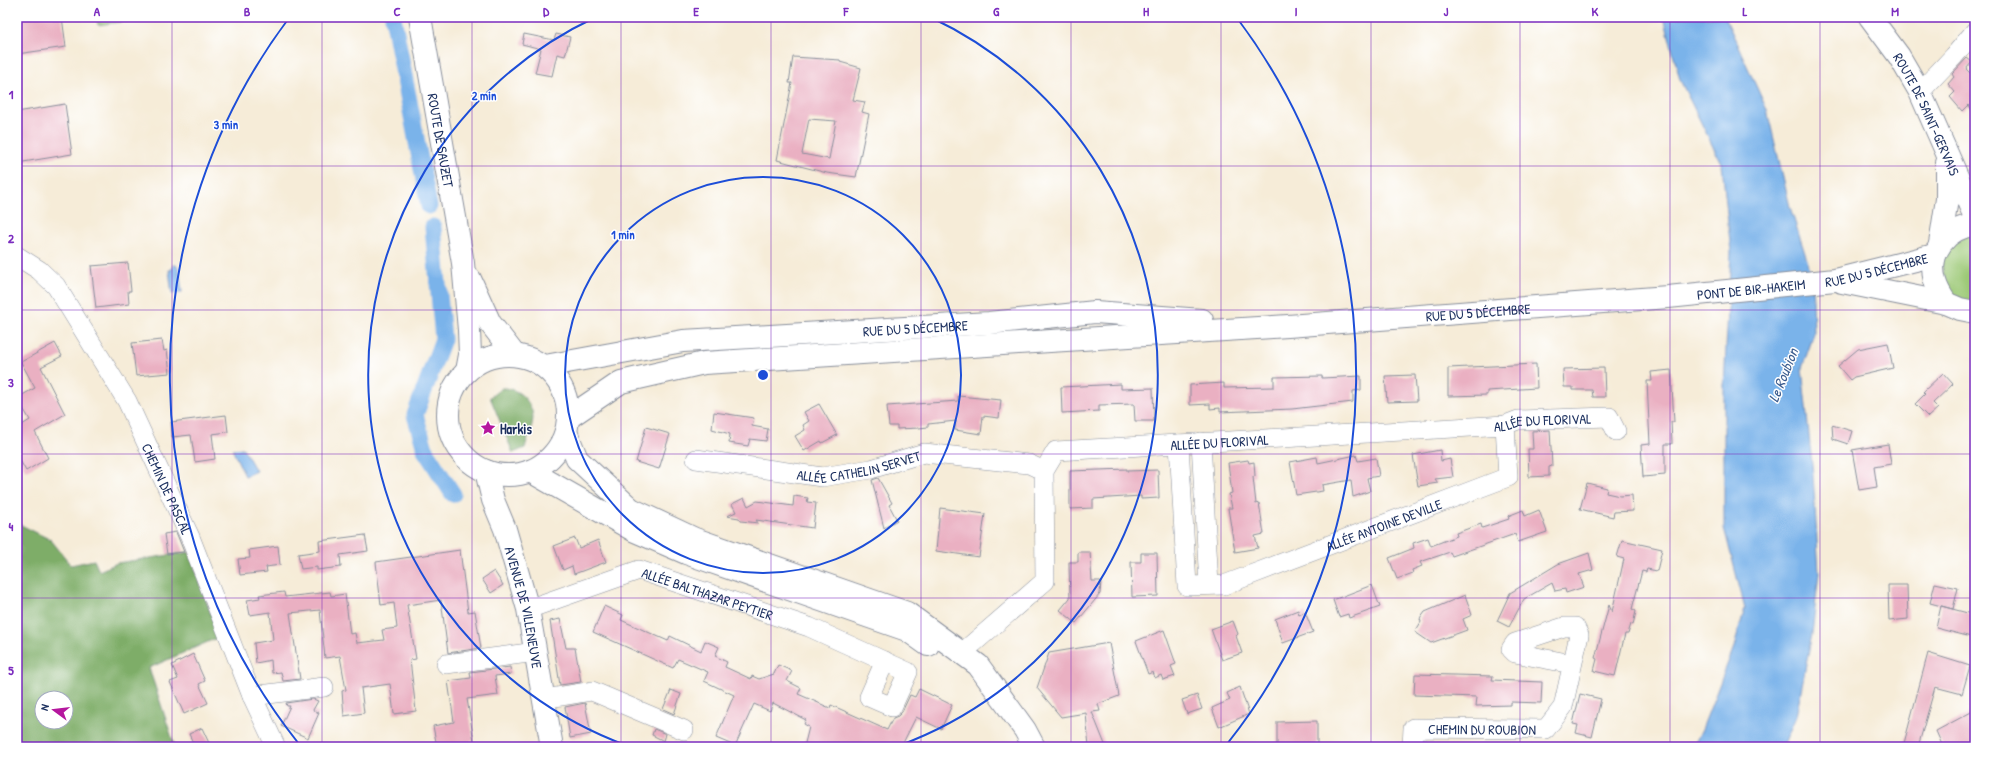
<svg xmlns="http://www.w3.org/2000/svg" width="1992" height="764" font-family="'Patrick Hand',sans-serif">
  <style>
    .green { fill: #9dc977; stroke: #5c7c6a }
    .forest { fill: #7ead68; stroke: #4c6e63; fill-rule: evenodd }
    .water { fill: #7ab3ea; stroke: #4a71a4 }
    .lines { fill: none; stroke-linecap: round; stroke-linejoin: round }
    .canal { stroke: #7ab3ea; stroke-width: 17 }
    .building { fill: #eab0c2; fill-rule: evenodd }
    .minor-casing { stroke: #888e9b; stroke-width: 20 }
    .tertiary-casing { stroke: #888e9b; stroke-width: 24 }
    .secondary-casing { stroke: #888e9b; stroke-width: 24 }
    .minor { stroke: #fff; stroke-width: 19 }
    .tertiary { stroke: #fff; stroke-width: 22 }
    .secondary { stroke: #fff; stroke-width: 22 }
    .grid { fill: none; stroke: #7b2cbf; stroke-width: 1; stroke-opacity: 0.55 }
    .ring { fill: none; stroke: #1d4ed8; stroke-width: 2 }
    .labels { text-anchor: middle; dominant-baseline: central; stroke-width: 3; stroke-linejoin: round; paint-order: stroke }
    .street-label { font-size: 14px; fill: #1b2f5e; stroke: #fff }
    .poi-label { font-size: 14px; font-weight: bold; fill: #1b2f5e; stroke: #fff; text-anchor: start }
    .water-label { font-size: 15px; font-style: italic; fill: #3c5d8f; stroke: #fff }
    .centre { fill: #1d4ed8; stroke: #fff; stroke-width: 2 }
    .ring-label { font-size: 12px; text-anchor: middle; font-weight: bold; fill: #1d4ed8; stroke: #fff; stroke-width: 3; stroke-linejoin: round; paint-order: stroke }
    .neatline { fill: none; stroke: #7b2cbf; stroke-width: 1.5 }
    .grid-label { font-size: 13px; text-anchor: middle; font-weight: bold; fill: #7b2cbf }
  </style>
  <rect width="100%" height="100%" fill="#fff"/>
  <filter id="ink" filterUnits="userSpaceOnUse"><feTurbulence type="fractalNoise" baseFrequency=".025" numOctaves="2"/><feDisplacementMap in="SourceGraphic" scale="8" xChannelSelector="R" yChannelSelector="G"/><feConvolveMatrix kernelMatrix="1 2 1 2 8 2 1 2 1" color-interpolation-filters="sRGB"/></filter>
  <filter id="wash" filterUnits="userSpaceOnUse"><feTurbulence type="fractalNoise" baseFrequency=".012" numOctaves="4" result="noise"/><feDisplacementMap in="SourceGraphic" scale="16" xChannelSelector="R" yChannelSelector="G"/><feGaussianBlur stdDeviation="0.9" result="paint"/><feColorMatrix in="noise" values="0 0 0 0 0 0 0 0 0 0 0 0 0 0 0 0 0 1.4 0 .05"/><feComposite in="paint" operator="in"/></filter>
  <g filter="url(#wash)">
    <rect width="100%" height="100%" fill="#f6ecd8"/>
    <!-- green -->
    <path class="green" d="M97 17H155L98 25Z
      M1975 231V305L1954 297 1945 287 1941 260 1946 247Z"/>
    <!-- forest -->
    <path class="forest" d="M502 388C517 387 532 401 533 417 533 426 527 439 525 448L513 453 490 397Z
      M17 523 51 540 71 565 94 560 99 571 117 563 189 552 219 637 149 668 175 747H17ZM42 698H66V722H42Z"/>
    <!-- water -->
    <path class="water" d="M1664 17H1725L1767 110 1790 207 1810 269 1813 299 1814 334 1802 368 1813 474 1819 573 1812 634 1796 716 1783 747H1693L1702 729 1734 647 1745 608 1724 528V386L1731 252 1722 165 1680 80Z
      M173 265H176L179 269 182 292 172 294 169 270H171Z
      M243 448 256 471 245 476 232 449Z"/>
    <g class="lines">
      <!-- canal -->
      <path class="canal" d="M393 17 429 206
        M433 227 443 339 415 415 426 452 453 494"/>
    </g>
    <g id="blocks">
      <!-- building -->
      <path class="building" d="M17 17H62L66 47 17 54Z
        M524 34 554 40 556 34 570 37 565 56 557 54 552 76 535 73 541 49 522 44Z
        M793 57 840 60V62L861 68 853 100 865 102 862 112 869 114 856 177 827 173 777 160 792 83H789ZM809 119 836 121 829 159 802 154Z
        M1967 58 1972 62 1966 69 1975 78V113L1968 105 1962 111 1950 97 1955 92 1948 84 1954 77 1952 74Z
        M65 104 72 154 17 163V112Z
        M128 263 131 291H128L129 304 96 308 91 266Z
        M162 340 164 351 167 350 170 373 136 376 132 343Z
        M55 343 62 356 41 367 65 414 35 432 48 458 26 471 17 455V428L30 420 17 398 35 388 21 362Z
        M1888 343 1893 368 1854 377 1850 380 1838 366 1858 349Z
        M1536 364 1537 388 1487 391V395L1448 396V368Z
        M1604 368 1605 397H1593L1592 390H1573V387H1564L1563 369Z
        M1671 370 1674 422H1671L1672 444H1665V475L1643 477 1641 445 1650 444 1647 381H1652L1651 372Z
        M1943 373 1953 384 1933 403 1938 408 1928 417 1915 404 1925 394 1923 392Z
        M1415 375 1417 401 1387 402 1385 376Z
        M1322 376V378L1361 376V390L1353 391V402L1292 409 1220 412V408L1210 409V404L1190 405V385L1224 383V388L1274 387V377Z
        M1121 384V389L1153 388 1154 421H1135L1134 404 1099 405V411L1062 413 1061 387Z
        M958 396 1001 400 999 418 983 416 981 434 955 430 956 421 928 424V427L919 428 897 429V426H889L887 406 958 401Z
        M819 404 837 435 822 443 821 441 804 451 795 436 805 430 803 425 809 421 804 412Z
        M714 412 754 418 752 426 768 429 766 441 750 439 748 446 729 443 730 434 712 429Z
        M226 415 228 432 212 434 215 459 195 462 191 435 172 437 171 422Z
        M1832 425 1852 431 1848 444 1833 439Z
        M646 427 670 434 659 469 636 462Z
        M1550 430 1552 466 1549 467V476L1529 477 1528 449H1533L1532 431Z
        M1888 444 1891 464 1874 467 1877 487 1859 490 1852 450Z
        M1440 450 1441 461 1450 459 1453 477 1435 479 1438 483 1418 486 1413 455Z
        M1356 455 1358 461 1376 458 1379 476 1367 478 1370 491 1353 497 1351 480 1322 485 1323 491 1296 495 1290 462 1317 457 1318 463Z
        M1248 460 1249 463 1254 462 1255 476 1253 477 1256 504 1259 503 1264 534 1255 536 1258 548 1235 552 1228 508H1232L1229 494 1232 493 1228 463Z
        M1127 469V471L1158 470 1159 498 1141 499V496L1093 499V508L1070 509V471Z
        M878 478 892 503 889 505 897 520 884 528 872 480Z
        M1587 483 1607 488 1606 493 1620 496 1632 495 1633 511 1614 512 1613 517 1580 509Z
        M794 496 808 498 807 502 816 503 813 528 756 520 758 523 741 521 739 518 727 516 736 512 732 504 744 498 748 506 757 501 793 506Z
        M940 508 985 514 979 557 936 551Z
        M1523 510 1525 516 1539 510 1547 532 1518 542 1515 534 1452 556 1450 552 1420 562 1422 566 1412 570 1413 573 1397 579 1389 558 1414 548 1413 543 1428 538 1431 546 1457 536 1456 533 1481 524 1482 528 1509 519 1508 516Z
        M176 532 184 552 167 554 164 534Z
        M365 535 368 551 340 555 341 567 317 570V567L301 569 298 554 320 551 319 541Z
        M575 538 579 548 598 540 606 562 574 574 572 566 563 570 554 546Z
        M1622 540 1662 549 1657 571 1647 569 1646 572 1642 571 1632 609 1636 611 1633 625 1631 624 1628 634H1625L1615 676 1594 671 1597 659 1595 658 1609 605 1612 612 1624 559 1617 557Z
        M278 546 280 565 266 567 267 572 240 575 238 559 250 558 249 550Z
        M460 550 468 612 475 611 481 648 448 653 441 600 407 605 416 659 410 660 416 711 394 714 390 684 361 688 364 713 344 716 342 691 346 690 340 656 325 658 320 610 290 613 300 679 283 681 281 672 272 673 271 660 256 663 254 643 273 640 270 612 250 615 247 600 260 598 259 595 284 592 285 597 330 592 331 596 345 594 350 634 355 633 357 643 384 640 382 630 397 628 394 603 381 605 376 562Z
        M1078 552H1090L1092 581H1101L1100 594 1076 623 1060 610 1070 598 1069 562H1078Z
        M1141 553H1157L1158 596 1132 597 1131 562H1141Z
        M1589 553 1593 570 1579 574 1584 587 1566 593 1565 589 1555 591 1552 583 1524 599 1509 627 1497 621 1510 593 1558 564Z
        M494 571 503 585 491 593 482 579Z
        M1935 583 1958 588 1953 609 1930 603Z
        M1372 585 1380 607 1349 618 1348 614 1339 617 1333 600Z
        M1888 585H1907L1908 619 1889 621Z
        M1465 595 1472 615 1463 619 1467 630 1431 643 1415 632 1421 622 1420 619 1425 612Z
        M604 606 623 615 621 620 668 641 670 636 701 651 705 641 719 647 715 656 727 662 725 667 751 679 752 676 759 679 774 674 778 665 792 671 787 681 801 688 798 694 830 708 831 705 887 730 893 718 898 716 902 712 910 695 915 697 919 689 952 705 941 729 916 717 901 747H804L809 727 804 724 806 720 773 703 770 711 754 704 735 746 716 738 734 695 704 681 708 672 678 659 673 668 593 632Z
        M1941 606 1975 615V638L1936 628Z
        M1298 610 1299 615 1305 612 1313 632 1283 643 1275 619Z
        M560 619 566 648H575L581 682 560 685 550 621Z
        M1233 621 1238 634 1236 636 1242 653 1222 660 1211 629Z
        M1164 630 1176 664 1171 666 1175 676 1163 680 1161 675 1155 678 1153 672 1148 674 1136 641Z
        M1109 643 1119 696 1098 704 1100 711 1092 712 1106 747H1089L1086 713 1061 717 1037 688 1049 653Z
        M1928 653 1970 666 1962 694 1935 687 1918 747H1903Z
        M193 654 205 681 199 684 208 703 184 714 170 682 178 679 172 665Z
        M510 667 511 674 495 676 498 695 467 699 474 741 446 747H437L433 726 454 722 448 681 471 678 470 672Z
        M1415 674 1493 676 1492 680 1542 682 1541 703 1511 702V705L1476 706 1477 697 1414 695Z
        M1240 687 1249 714 1219 727 1212 708 1230 700 1227 693Z
        M671 690 681 694 674 714 663 709Z
        M1580 694 1601 699 1592 737 1576 733 1578 725 1573 724Z
        M1197 695 1202 709 1187 714 1182 700Z
        M313 699 318 701 313 710 319 713 308 738 281 726 290 706H287L286 703Z
        M585 703 591 734 570 738 565 707Z
        M1975 710V747H1943L1936 731Z
        M1317 721V747H1277V722Z
        M202 728 209 743 201 747H195L189 734Z
        M654 729 666 734 664 741 652 735Z"/>
    </g>
  </g>
  <g filter="url(#ink)">
    <use href="#blocks" fill-opacity="0" stroke="#888e9b" stroke-width="1"/>
    <g class="lines">
      <defs>
        <g id="minor">
          <path d="M1920 92 1954 56 1975 31"/>
          <path id="s1" d="M17 256 39 270 56 286 127 401 190 537 252 696 276 747"/>
          <path d="M1201 442 1209 585"/>
          <path id="s2" d="M1179 444 1187 586 1224 585 1508 477 1505 425"/>
          <path id="s3" d="M696 459 822 477 871 469 924 453 1029 464 1044 471"/>
          <path id="s4" d="M528 609 639 570 809 627 908 672 892 707 869 697 885 661"/>
          <path id="s5" d="M962 653 1045 581 1044 471 1056 451 1505 425 1518 420 1609 417 1616 431"/>
          <path d="M446 664 536 652"/>
          <path d="M252 696 324 687"/>
          <path d="M544 699 592 691 684 730"/>
          <path id="s6" d="M1412 747 1413 728 1546 729 1563 707 1579 635 1575 627H1564L1515 643 1511 649 1515 653 1572 664"/>
        </g>
        <g id="tertiary">
          <path id="s7" d="M1870 17 1899 56 1920 92 1975 217"/>
          <path d="M1940 244 1947 199V163"/>
          <path id="s8" d="M486 471 493 500 505 529 528 609 552 747"/>
        </g>
        <g id="secondary">
          <path id="s9" d="M420 17 463 263 469 330 470 355 467 371"/>
          <path d="M470 279 490 323 514 354"/>
          <path d="M1842 282 1946 303 1960 309 1975 312"/>
          <path d="M1946 303C1942 297 1937 289 1935 281 1927 253 1947 227 1975 225"/>
          <circle cx="508" cy="415" r="60"/>
          <path id="s10" d="M545 366 683 341 989 323 1095 312 1202 320"/>
          <path id="s11" d="M568 418 621 382 704 363 1288 326 1668 297 1835 280 1935 255"/>
          <path d="M566 432 577 459 631 509 695 539 907 613 978 665 1025 730 1034 747"/>
          <path d="M530 471 635 531 686 553 907 630 928 645"/>
        </g>
      </defs>
      <!-- minor casing -->
      <use href="#minor" class="minor-casing"/>
      <!-- tertiary casing -->
      <use href="#tertiary" class="tertiary-casing"/>
      <!-- secondary casing -->
      <use href="#secondary" class="secondary-casing"/>
      <!-- minor -->
      <use href="#minor" class="minor"/>
      <!-- tertiary -->
      <use href="#tertiary" class="tertiary"/>
      <!-- secondary -->
      <use href="#secondary" class="secondary"/>
    </g>
  </g>
  <!-- grid -->
  <path class="grid" d="M172 17V747M322 17V747M472 17V747M621 17V747M771 17V747M921 17V747M1071 17V747M1221 17V747M1371 17V747M1520 17V747M1670 17V747M1820 17V747M17 166H1975M17 310H1975M17 454H1975M17 598H1975"/>
  <!-- distance rings -->
  <g class="ring">
    <circle cx="763" cy="375" r="198"/>
    <path d="M628 746A395 395 0 0 1 596 17M930 17A395 395 0 0 1 898 746"/>
    <path d="M299 744A593 593 0 0 1 289 18M1237 18A593 593 0 0 1 1227 744"/>
  </g>
  <!-- icons -->
  <defs>
    <symbol id="sight-bare" viewBox="-9 -9 18 18"><path d="M0-6L1.8-2.2L6-1.7L2.9 1.2L3.7 5.4L0 3.3L-3.7 5.4L-2.9 1.2L-6-1.7L-1.8-2.2Z" fill="#b5179e" stroke="#fff" stroke-width="2.5" paint-order="stroke"/></symbol>
  </defs>
  <g fill-rule="evenodd">
    <use href="#sight-bare" x="477" y="417" width="22" height="22"/>
  </g>
  <g class="labels">
    <!-- street labels -->
    <g class="street-label">
      <text stroke="none"><textPath href="#s7" startOffset="113">ROUTE DE SAINT-GERVAIS</textPath></text>
      <text stroke="none"><textPath href="#s9" startOffset="125">ROUTE DE SAUZET</textPath></text>
      <text stroke="none"><textPath href="#s11" startOffset="1326">RUE DU 5 DÉCEMBRE</textPath></text>
      <text stroke="none"><textPath href="#s11" startOffset="1199">PONT DE BIR-HAKEIM</textPath></text>
      <text stroke="none"><textPath href="#s11" startOffset="925">RUE DU 5 DÉCEMBRE</textPath></text>
      <text stroke="none"><textPath href="#s10" startOffset="373">RUE DU 5 DÉCEMBRE</textPath></text>
      <text stroke="none"><textPath href="#s5" startOffset="731">ALLÉE DU FLORIVAL</textPath></text>
      <text stroke="none"><textPath href="#s5" startOffset="407">ALLÉE DU FLORIVAL</textPath></text>
      <text stroke="none"><textPath href="#s3" startOffset="165">ALLÉE CATHELIN SERVET</textPath></text>
      <text stroke="none"><textPath href="#s1" startOffset="281">CHEMIN DE PASCAL</textPath></text>
      <text stroke="none"><textPath href="#s2" startOffset="350">ALLÉE ANTOINE DEVILLE</textPath></text>
      <text stroke="none"><textPath href="#s4" startOffset="190">ALLÉE BALTHAZAR PEYTIER</textPath></text>
      <text stroke="none"><textPath href="#s8" startOffset="142">AVENUE DE VILLENEUVE</textPath></text>
      <text stroke="none"><textPath href="#s6" startOffset="88">CHEMIN DU ROUBION</textPath></text>
    </g>
    <!-- poi labels -->
    <g class="poi-label">
      <text x="500" y="428">Harkis</text>
    </g>
    <!-- water labels -->
    <g class="water-label">
      <text transform="translate(1783 375) rotate(-68)">Le Roubion</text>
    </g>
  </g>
  <circle cx="763" cy="375" r="6" class="centre"/>
  <g class="ring-label">
    <text x="484" y="100">2 min</text>
    <text x="226" y="129">3 min</text>
    <text x="623" y="239">1 min</text>
  </g>
  <!-- margin -->
  <rect width="1992" height="764" fill="none" stroke="#fff" stroke-width="44"/>
  <!-- north arrow -->
  <g transform="translate(54 710) rotate(285)"><circle r="19" fill="#ffffff" stroke="#a4acbf"/>
  <path d="M0-3L7 15L0 10L-7 15Z" fill="#b5179e"/>
  <text y="-6" font-size="11" font-weight="bold" text-anchor="middle" fill="#1b2f5e">N</text>
  </g>
  <rect x="22" y="22" width="1948" height="720" class="neatline"/>
  <g class="grid-label">
    <text x="97" y="16">A</text>
    <text x="247" y="16">B</text>
    <text x="397" y="16">C</text>
    <text x="546" y="16">D</text>
    <text x="696" y="16">E</text>
    <text x="846" y="16">F</text>
    <text x="996" y="16">G</text>
    <text x="1146" y="16">H</text>
    <text x="1296" y="16">I</text>
    <text x="1446" y="16">J</text>
    <text x="1595" y="16">K</text>
    <text x="1745" y="16">L</text>
    <text x="1895" y="16">M</text>
    <text x="11" y="99">1</text>
    <text x="11" y="243">2</text>
    <text x="11" y="387">3</text>
    <text x="11" y="531">4</text>
    <text x="11" y="675">5</text>
  </g>
</svg>
